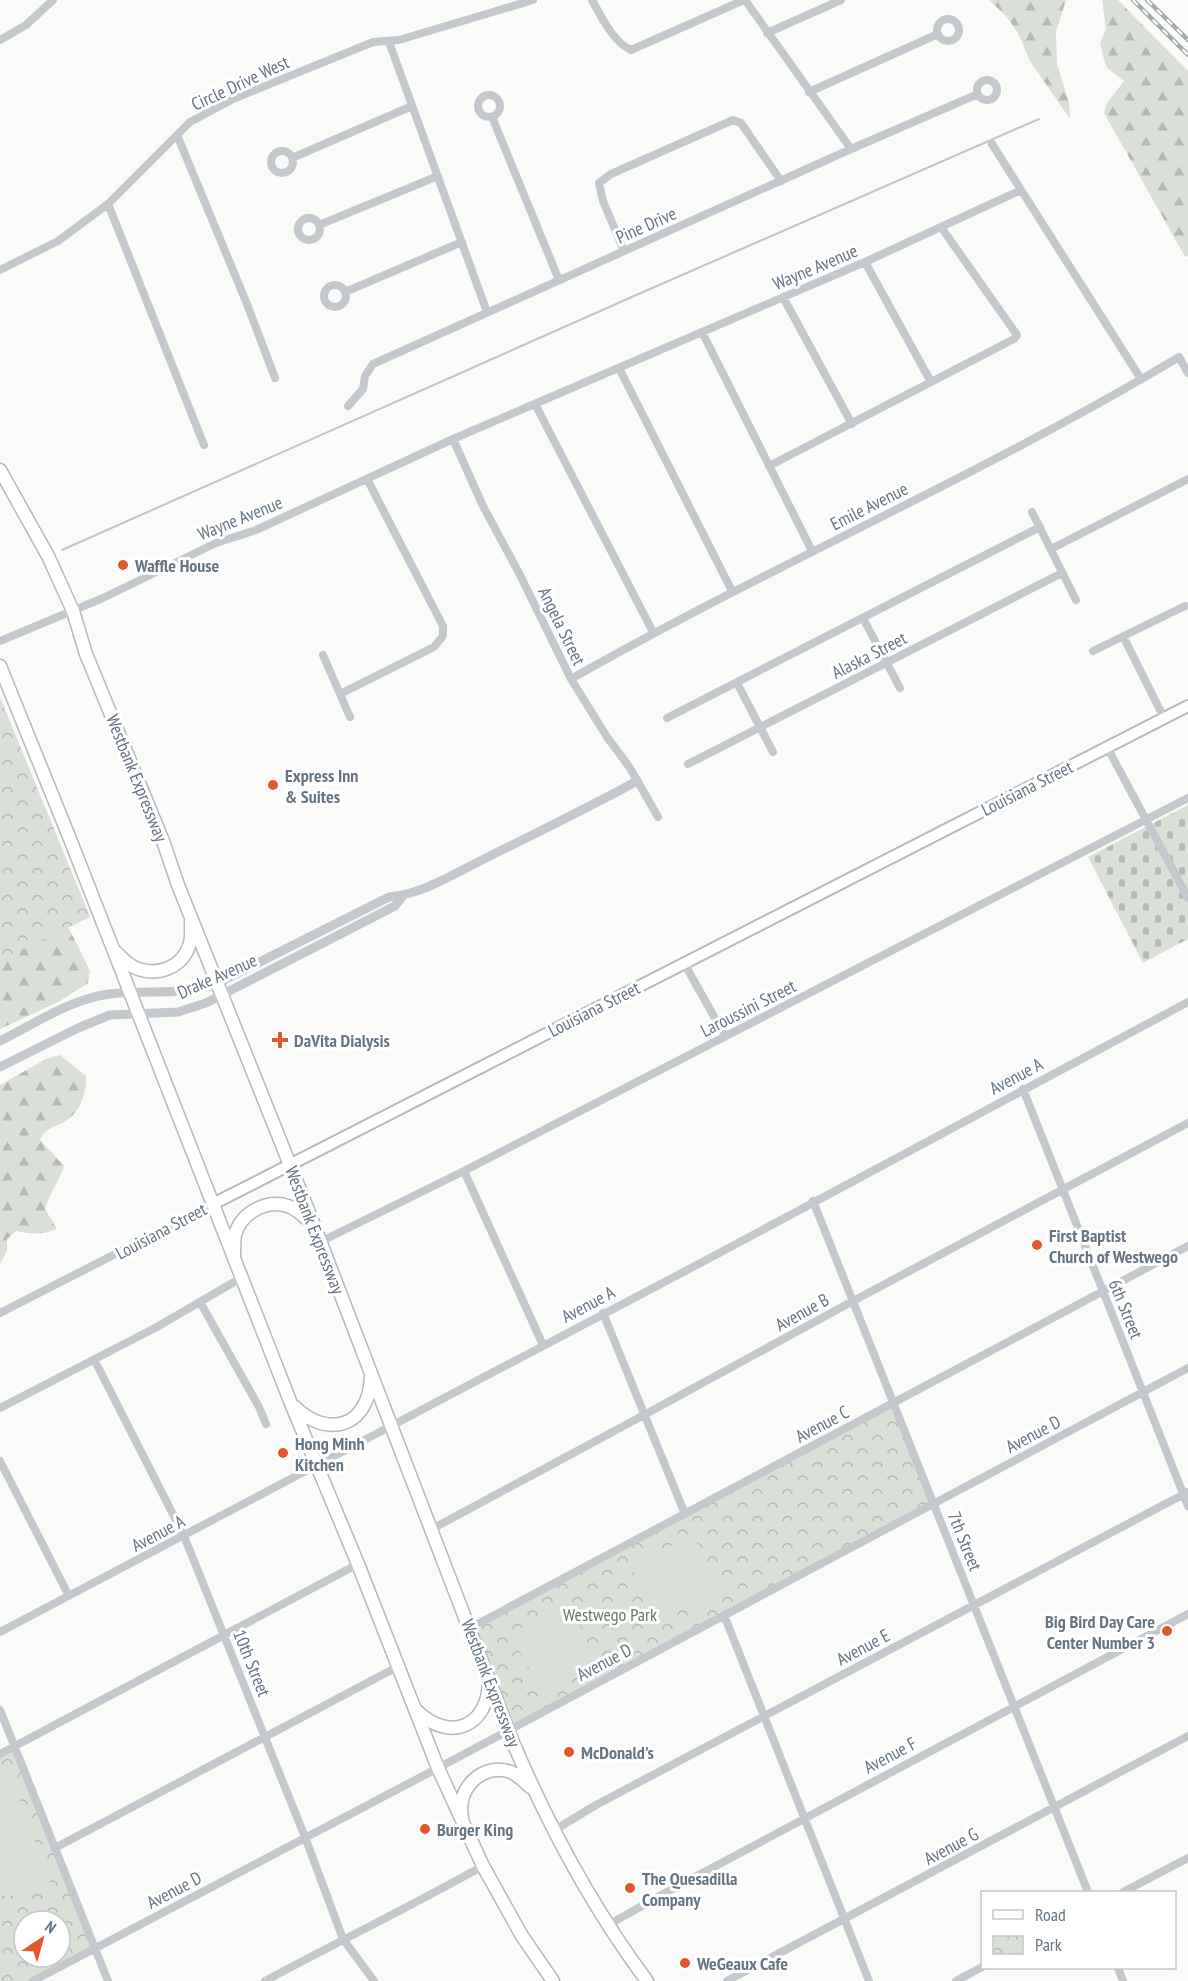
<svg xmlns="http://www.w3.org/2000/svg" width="1188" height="1981" font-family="'PT Sans Narrow',sans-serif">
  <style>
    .forest { fill: url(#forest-firs) }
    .cemetery { fill: url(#cemetery-stones) }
    .park { fill: url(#park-crowns); fill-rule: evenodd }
    .garden { fill: #dadfd7 }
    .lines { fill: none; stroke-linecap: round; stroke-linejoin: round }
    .stream { stroke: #bbc7cb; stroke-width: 2 }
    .secondary-casing { stroke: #b3babf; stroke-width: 14 }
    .trunk-casing { stroke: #b4b9bd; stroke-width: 15 }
    .minor { stroke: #c3c8cc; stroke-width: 8 }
    .tertiary { stroke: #c3c8cc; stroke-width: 9 }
    .secondary { stroke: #fff; stroke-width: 10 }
    .trunk { stroke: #fff; stroke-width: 12 }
    .rail-casing { stroke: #a2aab0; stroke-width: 4.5 }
    .rail { stroke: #fff; stroke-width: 2; stroke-dasharray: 7; stroke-linecap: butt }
    .poi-dot { fill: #e4572e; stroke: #fff; stroke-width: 2 }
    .labels { text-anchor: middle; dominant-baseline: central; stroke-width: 6; stroke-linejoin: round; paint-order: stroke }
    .street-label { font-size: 18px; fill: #657683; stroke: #fff }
    .poi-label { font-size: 18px; font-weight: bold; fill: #657683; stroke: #fff; text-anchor: start }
    .park-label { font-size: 18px; fill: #687a64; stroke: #fff }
  </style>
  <defs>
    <pattern id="forest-firs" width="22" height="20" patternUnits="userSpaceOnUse" patternTransform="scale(1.5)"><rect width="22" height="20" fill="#dadfd7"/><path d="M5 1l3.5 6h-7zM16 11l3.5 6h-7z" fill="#b4b9b4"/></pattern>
    <pattern id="cemetery-stones" width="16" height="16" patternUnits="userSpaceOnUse" patternTransform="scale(1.5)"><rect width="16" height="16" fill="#dadfd7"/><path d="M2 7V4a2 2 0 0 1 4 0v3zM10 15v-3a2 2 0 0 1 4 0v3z" fill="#b4b9b4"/></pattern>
    <pattern id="park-crowns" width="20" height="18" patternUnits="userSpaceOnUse" patternTransform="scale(1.5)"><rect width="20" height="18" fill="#dadfd7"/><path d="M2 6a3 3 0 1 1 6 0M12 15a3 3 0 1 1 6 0" fill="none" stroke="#b4b9b4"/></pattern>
  </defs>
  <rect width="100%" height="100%" fill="#fafaf8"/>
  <!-- forest -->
  <path class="forest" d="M989 0H1066L1056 32 1057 64 1069 103 1070 119 1030 61 1018 33 1006 16Z
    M1102 0H1118L1188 71V257L1184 255 1104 113 1107 103 1124 81 1107 68 1103 56 1100 43 1106 29Z
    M0 751 55 900 90 971 88 983 58 1002 0 1029Z
    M60 1055 86 1076C87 1091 81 1111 67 1120 57 1127 45 1127 40 1140L64 1166C59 1181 50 1193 45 1209L57 1229C43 1235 30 1234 16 1231L7 1239V1251L0 1264V1085L46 1059Z"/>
  <!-- cemetery -->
  <path class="cemetery" d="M1188 805V939L1143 963 1088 857Z"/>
  <!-- park -->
  <path class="park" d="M0 697 90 917 0 960Z
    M893 1403 933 1503 507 1730 470 1628Z
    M15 1747 95 1949 33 1981H0V1754ZM24 1921H60V1957H24Z"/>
  <!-- garden -->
  <path class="garden" d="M692 1534 725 1591 688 1608 667 1606 645 1591 631 1568Z
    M564 1603 577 1617 585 1637V1658L574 1673 541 1692 511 1634Z
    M5 1778 14 1783 51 1886 30 1893 14 1896H0V1780Z"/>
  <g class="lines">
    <!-- stream -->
    <path class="stream" d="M62 550 634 296 1039 119"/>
    <defs>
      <path id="secondary" d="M213 1204 1188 706"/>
      <path id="trunk" d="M0 470 48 556 73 611 86 654 163 841 178 885 314 1225 512 1740C548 1825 591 1906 647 1981
        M0 666 70 839 290 1401 358 1564 438 1768 483 1866 522 1936 553 1981
        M116 952C123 959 129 966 138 969 159 976 182 967 189 946 192 939 191 930 191 922
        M234 1254C234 1248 234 1241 235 1235 241 1213 266 1199 288 1206 297 1209 304 1216 311 1223
        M295 1407C316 1429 352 1434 366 1401 370 1393 370 1385 371 1377
        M417 1711C449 1742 487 1728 489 1683
        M462 1817C456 1789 482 1762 511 1772 518 1775 524 1781 530 1787"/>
    </defs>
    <!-- secondary casing -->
    <use href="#secondary" class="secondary-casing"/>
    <!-- trunk casing -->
    <use href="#trunk" class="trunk-casing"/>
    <!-- minor -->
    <path class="minor" d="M592 0C601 16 613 42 631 50L744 0
      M745 0 851 149
      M937 30a11 11 0 1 1 22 0a11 11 0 1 1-22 0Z
      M767 33 841 0
      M0 40 26 25 53 0
      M389 42 487 312
      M977 90a10 10 0 1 1 20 0a10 10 0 1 1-20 0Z
      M809 92 938 34
      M478 106a11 11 0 1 1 22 0a11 11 0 1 1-22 0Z
      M492 117 559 280
      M177 135 247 304 275 378
      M992 144 1141 379
      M271 162a11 11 0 1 1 22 0a11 11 0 1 1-22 0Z
      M292 158 412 106
      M108 204 204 445
      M298 229a11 11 0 1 1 22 0a11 11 0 1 1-22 0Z
      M319 225 438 176
      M624 251 603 201 599 183 611 174 733 120 741 123 781 181
      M865 262 931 382
      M0 270 58 241 108 204 190 122 233 99 373 42 399 40 533 0
      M324 296a11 11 0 1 1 22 0a11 11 0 1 1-22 0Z
      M345 292 462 242
      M783 297 852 424
      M702 332 812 551
      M619 368 732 591
      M535 404 653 632
      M348 406 363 389 365 376 373 364 851 149 978 94
      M453 439 483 506 520 575 571 679 607 737 630 768 658 817
      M769 466 1014 339 1017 335 941 227
      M1032 512 1076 600
      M1051 549 1188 479
      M863 618 900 688
      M1123 636 1164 718
      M0 641 103 598 216 543 256 530 453 439 865 262 1021 190
      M1093 651 1185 606
      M323 655 350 717
      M571 679C770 566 982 475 1179 357L1188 373
      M737 683 773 752
      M340 694 434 647 443 636V626L367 479
      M667 718 1040 527
      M1107 747 1188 898
      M688 764 1062 573
      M684 963 725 1036
      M1023 1089 1188 1506
      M464 1171 543 1345
      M813 1201 1088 1892
      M320 1242 464 1171 1188 798
      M200 1302 259 1407 266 1424
      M0 1313 213 1204
      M603 1313 685 1514
      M94 1359 184 1536 305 1837 343 1939 374 1981
      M0 1408 155 1328 241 1278
      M0 1461 69 1596
      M432 1529 644 1415 853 1301 1188 1123
      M724 1615 869 1981
      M470 1628 1188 1246
      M0 1632 710 1258 1188 1002
      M0 1710 108 1981
      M0 1754 358 1564
      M553 1831 596 1805 1188 1492
      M55 1848 397 1667
      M1123 1892 1188 1858
      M608 1925 665 1893 1188 1614
      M1118 1968 1123 1981
      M33 1981 438 1768 1188 1368
      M265 1981C338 1942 411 1906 483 1866
      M727 1981 1188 1736
      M956 1981 982 1967"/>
    <!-- tertiary -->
    <path class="tertiary" d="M0 1041C34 1024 71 999 109 994 146 989 183 997 218 983L389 897C424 894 457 872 488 857 538 832 588 808 637 781
      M0 1067 78 1028 110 1015 178 1012 206 1003 395 906 403 896"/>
    <!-- secondary -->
    <use href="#secondary" class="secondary"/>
    <!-- trunk -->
    <use href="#trunk" class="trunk"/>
    <defs>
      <path id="rail" d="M1133 0 1188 55
        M1147 0 1188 40"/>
    </defs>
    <!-- rail casing -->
    <use href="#rail" class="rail-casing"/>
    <!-- rail -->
    <use href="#rail" class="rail"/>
  </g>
  <!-- markers -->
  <g class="poi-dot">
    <circle cx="123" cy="565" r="6"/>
    <circle cx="273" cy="785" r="6"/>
    <path d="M277 1031h6v6h6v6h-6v6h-6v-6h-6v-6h6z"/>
    <circle cx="1037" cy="1245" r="6"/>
    <circle cx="283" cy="1453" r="6"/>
    <circle cx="1167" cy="1631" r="6"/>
    <circle cx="569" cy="1752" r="6"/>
    <circle cx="425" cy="1829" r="6"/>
    <circle cx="630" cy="1888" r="6"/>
    <circle cx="685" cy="1963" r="6"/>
  </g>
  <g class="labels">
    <!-- street labels -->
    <g class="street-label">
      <text transform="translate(240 83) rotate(-25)">Circle Drive West</text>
      <text transform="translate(646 225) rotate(-24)">Pine Drive</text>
      <text transform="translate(815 267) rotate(-23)">Wayne Avenue</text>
      <text transform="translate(869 506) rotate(-27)">Emile Avenue</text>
      <text transform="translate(240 518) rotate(-22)">Wayne Avenue</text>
      <text transform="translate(562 626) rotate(64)">Angela Street</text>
      <text transform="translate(869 655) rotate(-27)">Alaska Street</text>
      <text transform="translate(137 778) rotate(68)">Westbank Expressway</text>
      <text transform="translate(1027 788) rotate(-27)">Louisiana Street</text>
      <text transform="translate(217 976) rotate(-24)">Drake Avenue</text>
      <text transform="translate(748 1008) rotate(-27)">Laroussini Street</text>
      <text transform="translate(594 1009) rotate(-27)">Louisiana Street</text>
      <text transform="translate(1016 1076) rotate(-28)">Avenue A</text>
      <text transform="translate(315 1230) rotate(69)">Westbank Expressway</text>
      <text transform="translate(161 1231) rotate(-28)">Louisiana Street</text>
      <text transform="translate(588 1304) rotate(-28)">Avenue A</text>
      <text transform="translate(1126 1309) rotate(68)">6th Street</text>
      <text transform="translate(802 1312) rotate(-29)">Avenue B</text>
      <text transform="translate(822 1424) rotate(-28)">Avenue C</text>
      <text transform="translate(1033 1434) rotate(-28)">Avenue D</text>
      <text transform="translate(158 1533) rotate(-28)">Avenue A</text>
      <text transform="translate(965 1541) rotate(68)">7th Street</text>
      <text transform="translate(863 1647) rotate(-28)">Avenue E</text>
      <text transform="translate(604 1662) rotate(-28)">Avenue D</text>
      <text transform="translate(252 1663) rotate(68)">10th Street</text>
      <text transform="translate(491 1683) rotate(69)">Westbank Expressway</text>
      <text transform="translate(890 1755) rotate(-28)">Avenue F</text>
      <text transform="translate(951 1846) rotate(-28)">Avenue G</text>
      <text transform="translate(174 1890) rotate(-28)">Avenue D</text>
    </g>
    <!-- poi labels -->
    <g class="poi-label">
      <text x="135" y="565">Waffle House</text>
      <text x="285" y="775">Express Inn<tspan x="285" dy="21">&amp; Suites</tspan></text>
      <text x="294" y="1040">DaVita Dialysis</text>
      <text x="1049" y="1235">First Baptist<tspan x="1049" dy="21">Church of Westwego</tspan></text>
      <text x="295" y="1443">Hong Minh<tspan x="295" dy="21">Kitchen</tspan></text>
      <text x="1155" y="1621" text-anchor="end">Big Bird Day Care<tspan x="1155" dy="21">Center Number 3</tspan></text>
      <text x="581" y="1752">McDonald's</text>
      <text x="437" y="1829">Burger King</text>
      <text x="642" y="1878">The Quesadilla<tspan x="642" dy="21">Company</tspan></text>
      <text x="697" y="1963">WeGeaux Cafe</text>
    </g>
    <!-- park labels -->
    <g class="park-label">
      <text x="610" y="1614">Westwego Park</text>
    </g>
  </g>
  <!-- legend -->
  <rect x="981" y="1891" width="195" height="78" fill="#ffffff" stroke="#c1c8cd" stroke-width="1.5"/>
  <rect x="993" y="1910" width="30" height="9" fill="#ffffff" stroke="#c1c8cd" stroke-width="1.5"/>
  <text x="1035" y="1921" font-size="18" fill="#657683">Road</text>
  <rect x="993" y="1936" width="30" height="18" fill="url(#park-crowns)" stroke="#c1c8cd" stroke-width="1.5"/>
  <text x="1035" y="1951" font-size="18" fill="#657683">Park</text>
  <!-- north arrow -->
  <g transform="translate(42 1939) rotate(36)"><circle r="28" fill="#ffffff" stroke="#c1c8cd" stroke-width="1.5"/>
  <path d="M0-4.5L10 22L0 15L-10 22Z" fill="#e4572e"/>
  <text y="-9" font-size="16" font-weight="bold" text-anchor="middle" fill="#657683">N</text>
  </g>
</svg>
